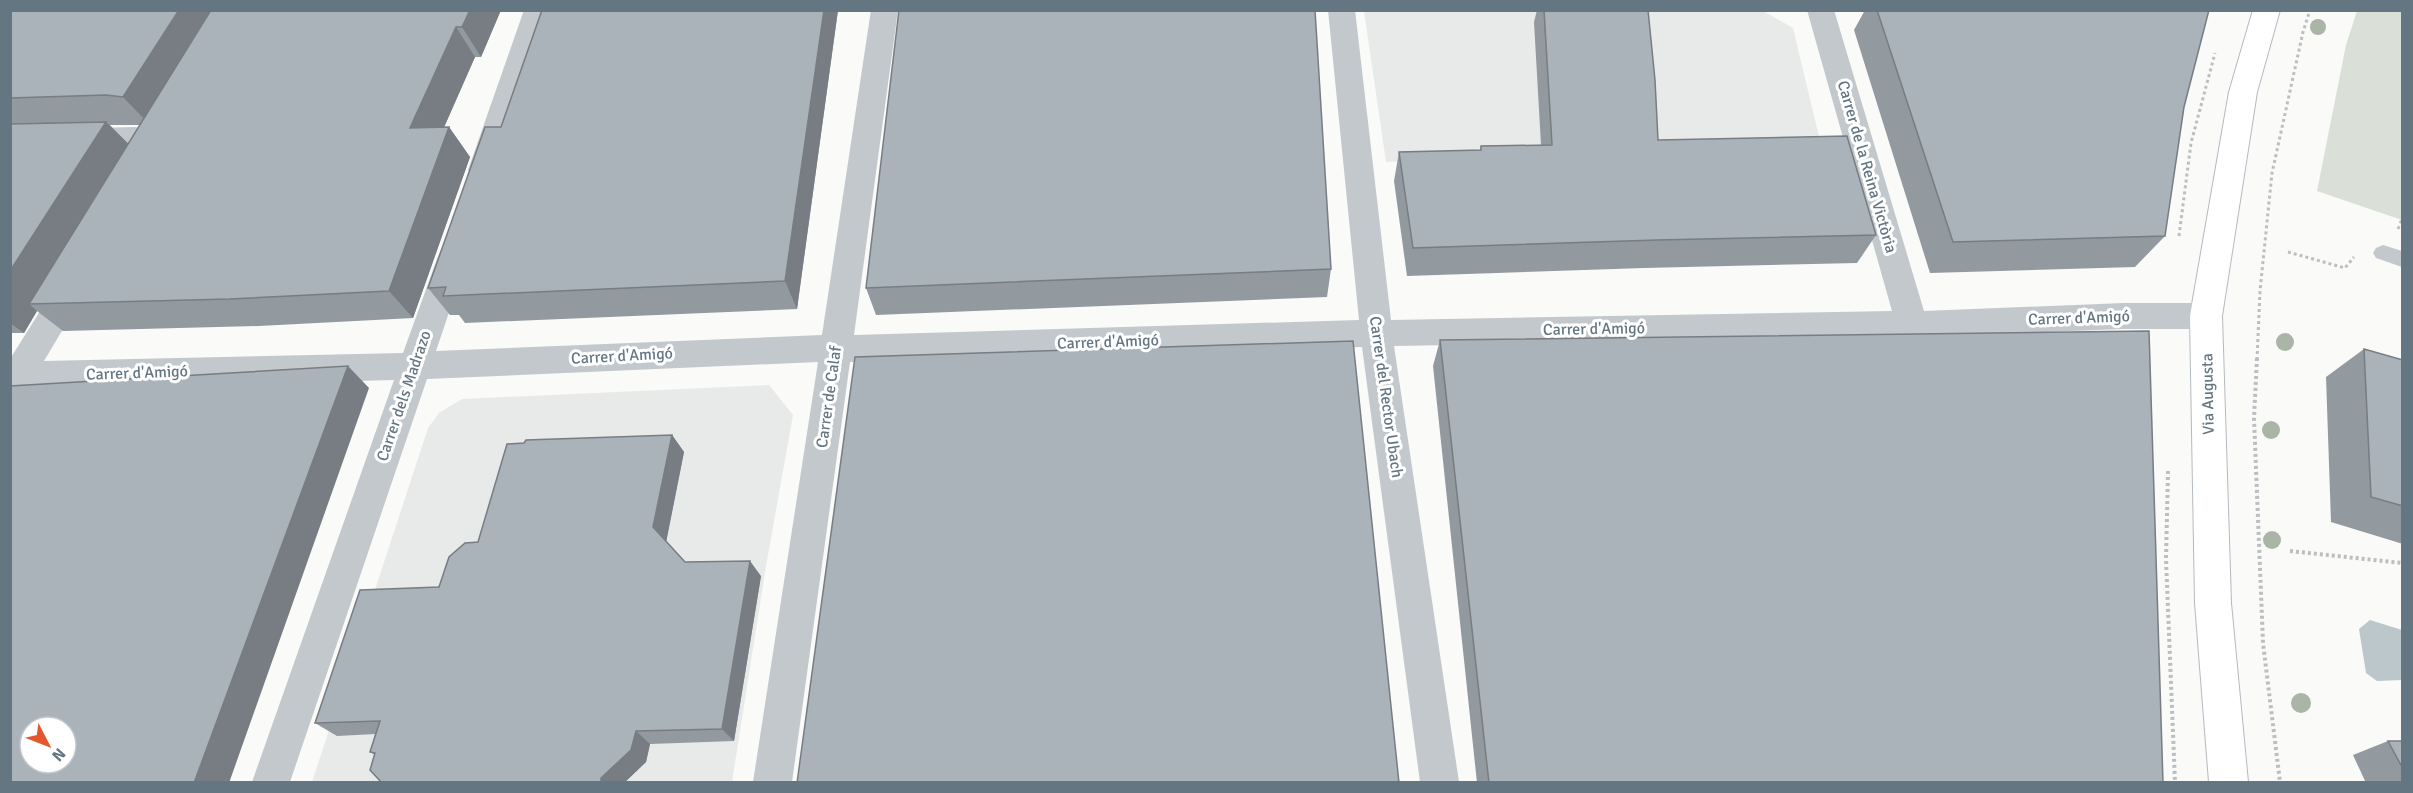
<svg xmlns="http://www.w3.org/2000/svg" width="2413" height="793" font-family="Signika,sans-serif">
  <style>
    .built { fill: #e8e9e9 }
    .green { fill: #dadfd7 }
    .water { fill: #bbc7cb }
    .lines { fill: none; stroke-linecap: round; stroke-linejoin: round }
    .secondary-casing { stroke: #b3babf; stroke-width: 2 }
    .path-far1 { stroke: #bbbfc2; stroke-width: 3; stroke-dasharray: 3 3; stroke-linecap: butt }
    .path { stroke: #bbbfc2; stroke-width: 4; stroke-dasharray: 3 3; stroke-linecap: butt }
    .service { fill: #c3c8cc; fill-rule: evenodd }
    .minor { fill: #c3c8cc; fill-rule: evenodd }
    .secondary { fill: #fff; fill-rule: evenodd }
    .tree { fill: #aab4a7 }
    .wall { fill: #929a9f; fill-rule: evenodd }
    .shaded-wall { fill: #777d82 }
    .building { fill: #aab3b9; stroke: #777d82; stroke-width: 1.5; fill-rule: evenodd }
    .labels { text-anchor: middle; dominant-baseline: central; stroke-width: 6; stroke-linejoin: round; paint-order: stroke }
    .street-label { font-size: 16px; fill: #657683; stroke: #fff }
  </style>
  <rect width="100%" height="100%" fill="#fafaf8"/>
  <!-- built -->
  <path class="built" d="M1364 11H1763L1793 28 1820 141 1386 162Z
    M769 385 793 415 766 566 732 782H312L428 428 439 413 462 399Z"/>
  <!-- green -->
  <path class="green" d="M2357 11H2402V220L2317 191 2346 45Z"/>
  <!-- water -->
  <path class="water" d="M2370 620 2402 630V680L2377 681 2366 673 2359 629Z"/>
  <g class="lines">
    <defs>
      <path id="secondary" d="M2253 10H2280L2257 92 2222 316 2231 603 2248 782H2209L2195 603 2190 316 2229 92Z"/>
    </defs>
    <!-- secondary casing -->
    <use href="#secondary" class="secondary-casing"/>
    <!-- path-far1 -->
    <path class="path-far1" d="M2398 229 2402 219
      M2179 236 2191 143 2215 53
      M2288 252 2345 268 2354 257
      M2257 360 2260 291 2272 173 2303 32 2310 10"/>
    <!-- path -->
    <path class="path" d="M2257 358 2254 418 2263 643 2280 782
      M2168 471 2166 559 2175 782
      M2290 551 2402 563"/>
    <!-- service -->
    <path class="service" d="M2383 245 2402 251V267L2376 258 2373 253 2376 248Z"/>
    <!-- minor -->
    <path class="minor" d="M524 10H551L498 170 493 178 483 181 473 178 468 170Z
      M871 10H898L854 335 1359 320 1328 10H1355L1391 320 1892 311 1807 10H1834L1924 311 2124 303H2206L2217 307 2222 316 2217 325 2206 329H2124L1912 337 1394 346 1459 782H1420L1362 347 850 362 792 782H753L818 362 427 379 290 782H252L394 380 27 389 22 398 10 402V359L64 273 75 269 86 273 91 282 44 361 403 353 437 259 441 250 452 247 463 250 467 259 436 351 822 335Z
      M135 127 171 133 176 141 171 149 161 152 135 149 10 152V130Z"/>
    <!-- secondary -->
    <use href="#secondary" class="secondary"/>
  </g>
  <!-- trees -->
  <g class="tree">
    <circle cx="2318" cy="27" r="8"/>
    <circle cx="2285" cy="342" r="9"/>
    <circle cx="2271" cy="430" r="9"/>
    <circle cx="2272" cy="540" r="9"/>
    <circle cx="2301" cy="703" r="10"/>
  </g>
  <!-- wall -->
  <path class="wall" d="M10 10H501L481 57H475L444 127H449L470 157 413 318 259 326 63 331 37 311 24 333H10ZM110 125H140L128 144Z
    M838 10 797 309 465 323 459 315H450L428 288 501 127Z
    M1537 10H1648L1658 140 1876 235 1857 263 1644 268 1407 276 1394 181 1399 152 1480 150 1481 146 1541 145 1534 22Z
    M1865 10H2209L2184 107 2165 236 2135 267 1930 273 1854 30Z
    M1331 269 1327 297 876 315 866 288Z
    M1440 340 2163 783H1477L1433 366Z
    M2364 349 2403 360V544L2331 522 2326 377Z
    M672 435 684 452 666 541 685 562 761 576 734 741 650 744 646 762 624 783H382L375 755 370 752 375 734 337 736 315 723 478 542Z
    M2388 741H2403V783H2366L2353 755Z"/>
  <!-- shaded-wall -->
  <path class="shaded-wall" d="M179 10H224L152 127 123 97Z
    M470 10H501L481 57 462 27Z
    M824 10H838L797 309 785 281Z
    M456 27 475 57 431 157 410 128Z
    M106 122 136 151 29 304 37 311 24 333 10 323V271Z
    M449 127 470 157 413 318 389 291Z
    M348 366 369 388 229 783H194Z
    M672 435 684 452 666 543 653 527Z
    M750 561 761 576 734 741 722 729Z
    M636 731 650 744 646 762 624 783H601V778Z"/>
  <!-- building -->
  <path class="building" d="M10 10H179L123 97 106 95 10 98Z
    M211 10H470L462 27H456L410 128 449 127 389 291 230 299 29 304Z
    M542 10H824L785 281 443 296 446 287 428 288 485 127H501Z
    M899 10H1315L1331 269 866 288Z
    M1544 10H1648L1655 80 1658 140 1847 136 1876 235 1657 240 1413 248 1399 152 1481 150V146L1552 145Z
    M1877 10H2209L2184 107 2165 236 1953 242Z
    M106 122 10 271V124Z
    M2149 331 2163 783H1489L1440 340Z
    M1353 341 1399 783H797L855 357Z
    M2364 349 2403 360V506L2371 497Z
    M348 366 194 783H10V386ZM30 727H66V763H30Z
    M672 435 653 527 685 562 750 561 722 729 636 731 631 750 601 778V783H382L370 770 375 753 370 752 380 721 315 723 360 590 439 587 449 557 465 543 478 542 507 444 524 443 526 440Z
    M2388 741H2403V769Z"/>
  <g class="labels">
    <!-- street labels -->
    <g class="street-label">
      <text transform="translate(1867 167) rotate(74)">Carrer de la Reina Victòria</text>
      <text transform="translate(2079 318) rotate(-2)">Carrer d'Amigó</text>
      <text transform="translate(1594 329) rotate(-1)">Carrer d'Amigó</text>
      <text transform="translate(1108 342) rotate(-2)">Carrer d'Amigó</text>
      <text transform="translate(622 356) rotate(-3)">Carrer d'Amigó</text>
      <text transform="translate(137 373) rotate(-2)">Carrer d'Amigó</text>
      <text transform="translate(2208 394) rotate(-91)">Via Augusta</text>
      <text transform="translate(404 396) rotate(-71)">Carrer dels Madrazo</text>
      <text transform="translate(829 397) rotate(-82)">Carrer de Calaf</text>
      <text transform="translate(1386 397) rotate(82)">Carrer del Rector Ubach</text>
    </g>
  </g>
  <!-- border -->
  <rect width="2413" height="793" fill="none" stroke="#657683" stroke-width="24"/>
  <!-- north arrow -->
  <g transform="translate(48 745) rotate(132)"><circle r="28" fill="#ffffff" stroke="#c1c8cd" stroke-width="1.5"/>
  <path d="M0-4.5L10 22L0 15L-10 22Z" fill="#e4572e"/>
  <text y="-9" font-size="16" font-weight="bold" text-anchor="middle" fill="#657683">N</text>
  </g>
</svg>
